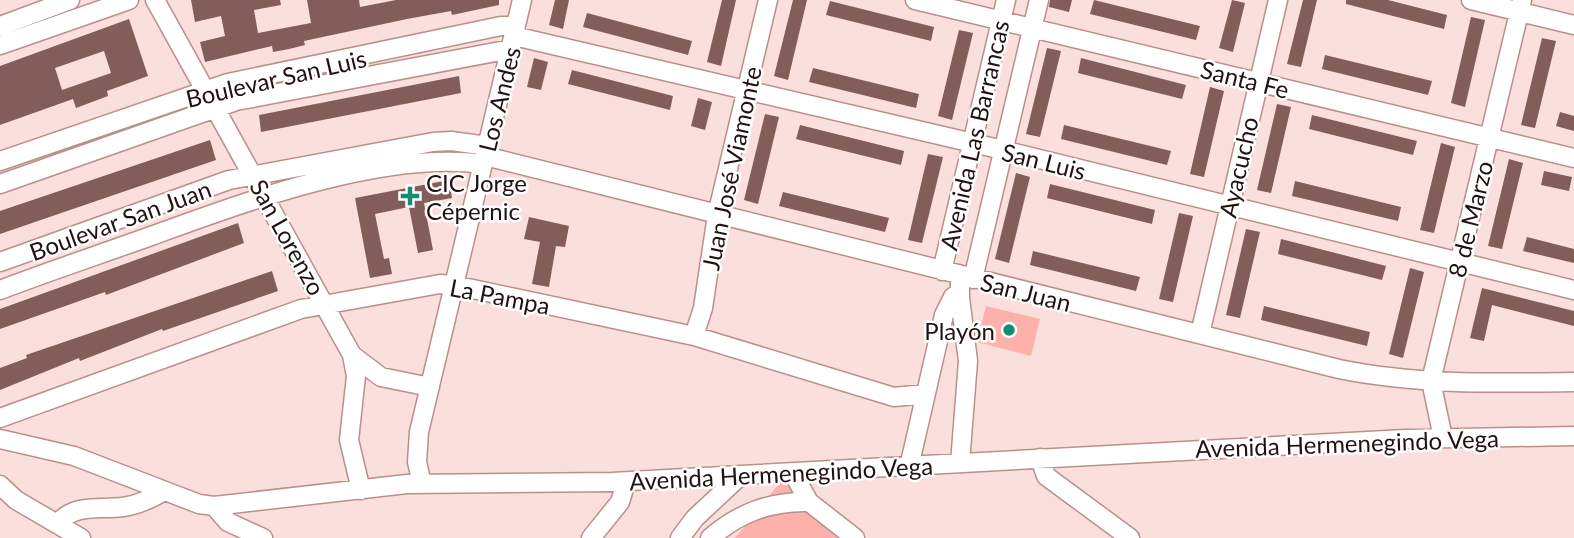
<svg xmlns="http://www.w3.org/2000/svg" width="1574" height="538" font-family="Lato,sans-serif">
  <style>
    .green { fill: #fcb2ab }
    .building { fill: #835d5a; fill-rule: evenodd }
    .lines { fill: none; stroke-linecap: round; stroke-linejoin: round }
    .minor-casing { stroke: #b9908c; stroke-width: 21 }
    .minor { stroke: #fff; stroke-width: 18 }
    .poi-dot { fill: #148e72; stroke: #fff; stroke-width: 2.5 }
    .labels { text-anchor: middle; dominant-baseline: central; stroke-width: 5; stroke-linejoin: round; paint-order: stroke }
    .street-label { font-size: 24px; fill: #211211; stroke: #fff }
    .poi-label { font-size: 24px; fill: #211211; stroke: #fff; text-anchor: start }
  </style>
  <rect width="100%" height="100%" fill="#fadfdc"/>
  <!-- green -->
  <path class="green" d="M986 306 1040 319 1031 356 977 342Z
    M786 475 855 538H735Z"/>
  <!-- building -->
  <path class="building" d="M191 0H280L281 5 254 10 258 33 311 23 307 0H359L360 7 396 0H499V5L452 15 451 11 407 19 304 41 305 45 289 49 273 52 272 46 205 62 200 42 225 36 221 16 195 22Z
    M555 0H569L563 29 549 25Z
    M722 0H736L721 66 707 62Z
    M793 0H807L788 80 774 76Z
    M1050 0H1072L1069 12 1049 7Z
    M1094 0 1200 26 1196 40 1090 14Z
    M1232 0 1245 3 1233 52 1219 48Z
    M1303 0H1317L1301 67 1287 64Z
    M1346 0H1388L1447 15 1444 29 1346 4Z
    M830 1 934 27 931 41 826 15Z
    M587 13 692 41 688 55 583 27Z
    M1471 17 1485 20 1465 107 1451 103Z
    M129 19 148 76 107 91 108 96 76 108 73 99 0 125V66ZM104 51 111 73 62 90 55 68Z
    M959 30 973 33 952 120 938 116Z
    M1542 38 1556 41 1535 128 1521 125Z
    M1047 48 1061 51 1040 137 1026 134Z
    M1325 55 1432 81 1428 95 1322 69Z
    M534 58 548 62 541 90 527 87Z
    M1081 58 1186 85 1182 99 1078 73Z
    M813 68 919 94 916 108 809 82Z
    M572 70 673 96 670 110 568 84Z
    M459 76 461 93 261 132 259 115Z
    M1210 87 1224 91 1204 177 1190 174Z
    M698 98 712 102 705 130 691 126Z
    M1277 104 1291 107 1271 193 1257 190Z
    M1560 112 1574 116V131L1556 126Z
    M765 114 779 117 758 204 744 200Z
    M1312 115 1417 141 1413 155 1309 129Z
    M800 125 904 151 901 165 796 139Z
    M1064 125 1171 151 1167 165 1061 139Z
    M210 140 216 160 0 234V211Z
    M1441 143 1455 147 1434 233 1420 230Z
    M928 154 943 157 922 243 908 240Z
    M1509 159 1523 163 1502 249 1488 246Z
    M1544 171 1572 177 1569 191 1541 185Z
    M1016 173 1030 177 1009 263 995 259Z
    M449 180 452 198 424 203 433 250 418 253 409 207 375 214 384 259 389 258 392 274 370 278 355 198Z
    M1295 181 1401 207 1398 221 1292 196Z
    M1050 184 1155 210 1152 224 1047 198Z
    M783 192 889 218 885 232 779 206Z
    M1179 213 1193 216 1173 302 1159 299Z
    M529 217 569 226 565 247 556 246 549 287 532 284 540 242 524 239Z
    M238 223 244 243 106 295 105 292 0 329V309Z
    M1246 229 1260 232 1240 318 1226 315Z
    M1527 237 1574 249V263L1523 251Z
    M1281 239 1386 266 1382 280 1278 254Z
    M1033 251 1140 277 1136 291 1030 265Z
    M1410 268 1424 272 1403 358 1389 354Z
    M272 271 278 291 163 331 162 329 80 361 79 358 0 390V368L27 358 26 355Z
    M1482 288 1574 311V326L1492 305 1484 341 1470 338Z
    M1264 306 1370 332 1367 346 1261 320Z"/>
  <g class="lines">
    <defs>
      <path id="minor" d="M155 0 352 355 356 376 349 440 361 490
        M915 0 1574 158
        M1471 0 1574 25
        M0 26 70 0
        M514 36 1003 150 1574 290
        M0 45 129 0
        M485 156 1339 369C1417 385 1495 383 1574 382
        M0 161 228 83 501 26H516
        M0 184 236 101 511 49
        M0 262 229 180 433 142 451 141 488 146
        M942 271 1006 0
        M973 279 1039 0
        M0 290C50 271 101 254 151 236 245 202 384 150 483 164
        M1200 334 1278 0
        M694 336 703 308 717 215 768 0
        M352 355 381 377 430 387
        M0 418 301 309 440 284 454 285 694 336 894 397 925 394
        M1443 438 1431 381 1522 0
        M0 439 74 456 199 504 214 506 407 484 612 482 1405 439 1574 436
        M1040 458 1046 476 1130 538
        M960 463 968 361 960 298V275
        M909 467 944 315 953 297 960 292
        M794 475 809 502 855 538
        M422 484 417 462 419 432 522 0
        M0 485 16 500 81 538
        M214 506 228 522 263 538
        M57 524C75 503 98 510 123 507 138 505 151 499 164 491
        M591 538 620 502 626 482
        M680 538 695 518 739 477
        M710 538C739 513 770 501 809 502"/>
    </defs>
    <!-- minor casing -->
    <use href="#minor" class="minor-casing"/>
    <!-- minor -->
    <use href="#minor" class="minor"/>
  </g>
  <!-- markers -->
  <g class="poi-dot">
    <path d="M406.5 185.5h7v7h7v7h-7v7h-7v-7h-7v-7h7z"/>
    <circle cx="1009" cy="330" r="7"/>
  </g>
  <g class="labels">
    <!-- street labels -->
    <g class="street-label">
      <text transform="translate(276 78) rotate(-13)">Boulevar San Luis</text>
      <text transform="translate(1245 79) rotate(14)">Santa Fe</text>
      <text transform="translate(499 99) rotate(-76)">Los Andes</text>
      <text transform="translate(974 135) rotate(-77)">Avenida Las Barrancas</text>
      <text transform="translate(1044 161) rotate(14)">San Luis</text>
      <text transform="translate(1238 167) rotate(-77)">Ayacucho</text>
      <text transform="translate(731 168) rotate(-78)">Juan José Viamonte</text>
      <text transform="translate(1470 219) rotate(-76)">8 de Marzo</text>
      <text transform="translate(120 220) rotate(-20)">Boulevar San Juan</text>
      <text transform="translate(288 237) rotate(61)">San Lorenzo</text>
      <text transform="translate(1026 292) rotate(14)">San Juan</text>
      <text transform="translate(500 296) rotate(11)">La Pampa</text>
      <text transform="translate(1347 443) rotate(-2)">Avenida Hermenegindo Vega</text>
      <text transform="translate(781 473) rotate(-3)">Avenida Hermenegindo Vega</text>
    </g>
    <!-- poi labels -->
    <g class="poi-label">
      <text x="426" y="182">CIC Jorge<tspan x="426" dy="28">Cépernic</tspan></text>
      <text x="995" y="330" text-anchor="end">Playón</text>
    </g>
  </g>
</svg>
